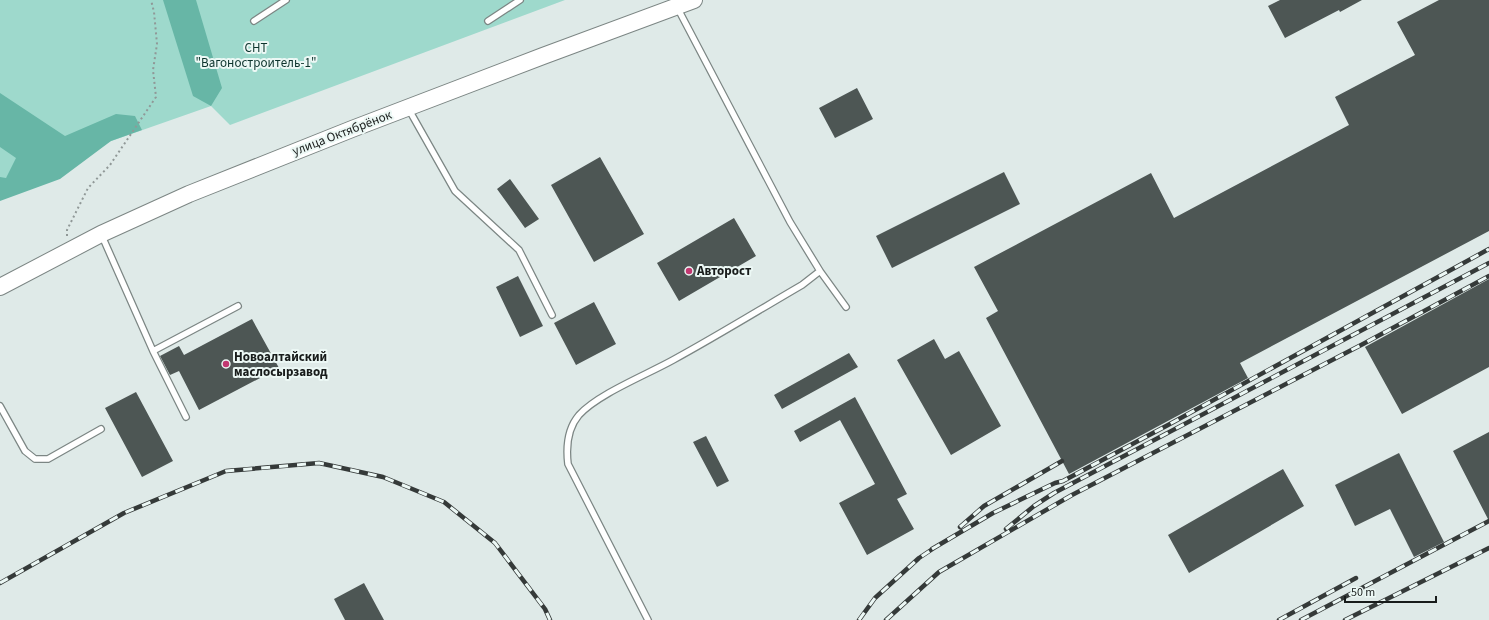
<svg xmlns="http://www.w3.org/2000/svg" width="1489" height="620" font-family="'Source Sans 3',sans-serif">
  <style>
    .green { fill: #9ed9cc }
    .forest { fill: #67b6a6 }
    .building { fill: #4d5654 }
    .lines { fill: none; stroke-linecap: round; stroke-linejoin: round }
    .lane-casing { stroke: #7c8684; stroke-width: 8 }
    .secondary-casing { stroke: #7c8684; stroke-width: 18 }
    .path { stroke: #909897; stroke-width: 2; stroke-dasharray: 2 3; stroke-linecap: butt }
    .lane { stroke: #fff; stroke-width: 5.5 }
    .secondary { stroke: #fff; stroke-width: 16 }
    .rail-casing { stroke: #353a39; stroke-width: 4.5 }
    .rail { stroke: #ecf8f5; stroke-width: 3; stroke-dasharray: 9; stroke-linecap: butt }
    .poi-dot { fill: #c23871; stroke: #ecf8f5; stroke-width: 1.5 }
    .labels { text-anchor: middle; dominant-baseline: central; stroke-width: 4; stroke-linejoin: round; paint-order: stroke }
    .park-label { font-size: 13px; fill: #0d342d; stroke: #ecf8f5 }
    .street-label { font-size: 13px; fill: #181c1b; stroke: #ecf8f5 }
    .poi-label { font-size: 13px; font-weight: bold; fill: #181c1b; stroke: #ecf8f5; text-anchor: start }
  </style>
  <rect width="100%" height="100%" fill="#dfeae8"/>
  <!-- green -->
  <path class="green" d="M0 0H565L230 125 211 106 0 180Z"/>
  <!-- forest -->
  <path class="forest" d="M163 0H196L222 88 211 106 193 96Z
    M0 93 65 136 116 114 135 116 142 130 111 141 60 179 0 201V177L6 178 16 158 0 147Z"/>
  <!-- building -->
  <path class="building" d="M1280 0H1362L1340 12 1339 10 1285 38 1268 6Z
    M1439 0H1489V231L1240 363 1248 378 1069 474 986 318 998 311 974 267 1151 173 1174 218 1349 125 1335 97 1415 55 1397 22Z
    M857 88 873 119 835 138 819 108Z
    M600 157 644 234 594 262 551 185Z
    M1004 172 1020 204 892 268 876 236Z
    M510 179 539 219 525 228 497 189Z
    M734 218 756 256 679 301 657 263Z
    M518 276 543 326 520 337 496 287Z
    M1489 279V367L1402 414 1365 347Z
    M594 302 616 344 576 365 554 323Z
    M252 319 279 368 199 410 179 371 170 375 160 356 179 346 184 355Z
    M934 339 945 359 959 351 1001 426 951 455 897 360Z
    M849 353 858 367 782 409 774 395Z
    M136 392 173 461 142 477 105 408Z
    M855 397 907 494 897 499 914 529 867 555 839 503 875 484 840 420 800 442 794 431Z
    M1489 432V521L1453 451Z
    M706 436 729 481 717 487 693 442Z
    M1399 453 1444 542 1414 557 1390 509 1355 526 1335 485Z
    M1283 469 1304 506 1189 573 1168 535Z
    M364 583 384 620H345L334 599Z"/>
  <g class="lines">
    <defs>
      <path id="lane" d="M254 21 286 0
        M488 21 520 0
        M408 108 455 191 519 250 552 315
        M102 236 153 351 238 306
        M820 271 846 307
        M153 351 186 417
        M0 406 25 451 35 459H48L101 429
        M648 620 568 464C566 447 567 429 579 415 598 394 646 375 673 360 717 336 759 310 802 285L820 271 790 222 677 7"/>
      <path id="secondary" d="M0 287 101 234 189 194 352 129 543 56 694 0"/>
    </defs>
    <!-- lane casing -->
    <use href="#lane" class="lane-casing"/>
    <!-- secondary casing -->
    <use href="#secondary" class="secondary-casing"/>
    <!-- path -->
    <path class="path" d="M67 236V230L88 188 110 165 156 97 153 70 157 44 154 12 151 0"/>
    <!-- lane -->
    <use href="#lane" class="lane"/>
    <!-- secondary -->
    <use href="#secondary" class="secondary"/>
    <defs>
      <path id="rail" d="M960 527 984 506 1062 461
        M1006 529 1034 506 1054 493 1489 263
        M932 549 993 513 1055 483 1063 481 1168 425 1489 249
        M0 583 124 513 226 471 319 463 383 477 444 502 495 543 545 609 550 620
        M859 620 875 598 919 558 937 546
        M886 620 939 572 1072 495 1363 344 1489 276
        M1279 620 1356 578
        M1301 620 1489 521
        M1345 620 1489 548"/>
    </defs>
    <!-- rail casing -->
    <use href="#rail" class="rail-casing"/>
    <!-- rail -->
    <use href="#rail" class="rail"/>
  </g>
  <!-- markers -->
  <g class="poi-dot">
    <circle cx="689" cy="271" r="4"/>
    <circle cx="226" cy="364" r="4"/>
  </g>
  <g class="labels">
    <!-- park labels -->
    <g class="park-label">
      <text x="256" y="48">СНТ<tspan x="256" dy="15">"Вагоностроитель-1"</tspan></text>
    </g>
    <!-- street labels -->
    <g class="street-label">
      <text transform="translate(342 133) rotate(-21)">улица Октябрёнок</text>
    </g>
    <!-- poi labels -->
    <g class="poi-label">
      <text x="697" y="271">Авторост</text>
      <text x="234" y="357">Новоалтайский<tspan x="234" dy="15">маслосырзавод</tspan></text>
    </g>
  </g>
  <!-- scale -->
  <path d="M1345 596v6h91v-6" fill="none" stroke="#181c1b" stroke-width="2"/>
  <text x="1351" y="596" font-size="12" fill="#181c1b" stroke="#ecf8f5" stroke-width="3" paint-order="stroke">50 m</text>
</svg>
